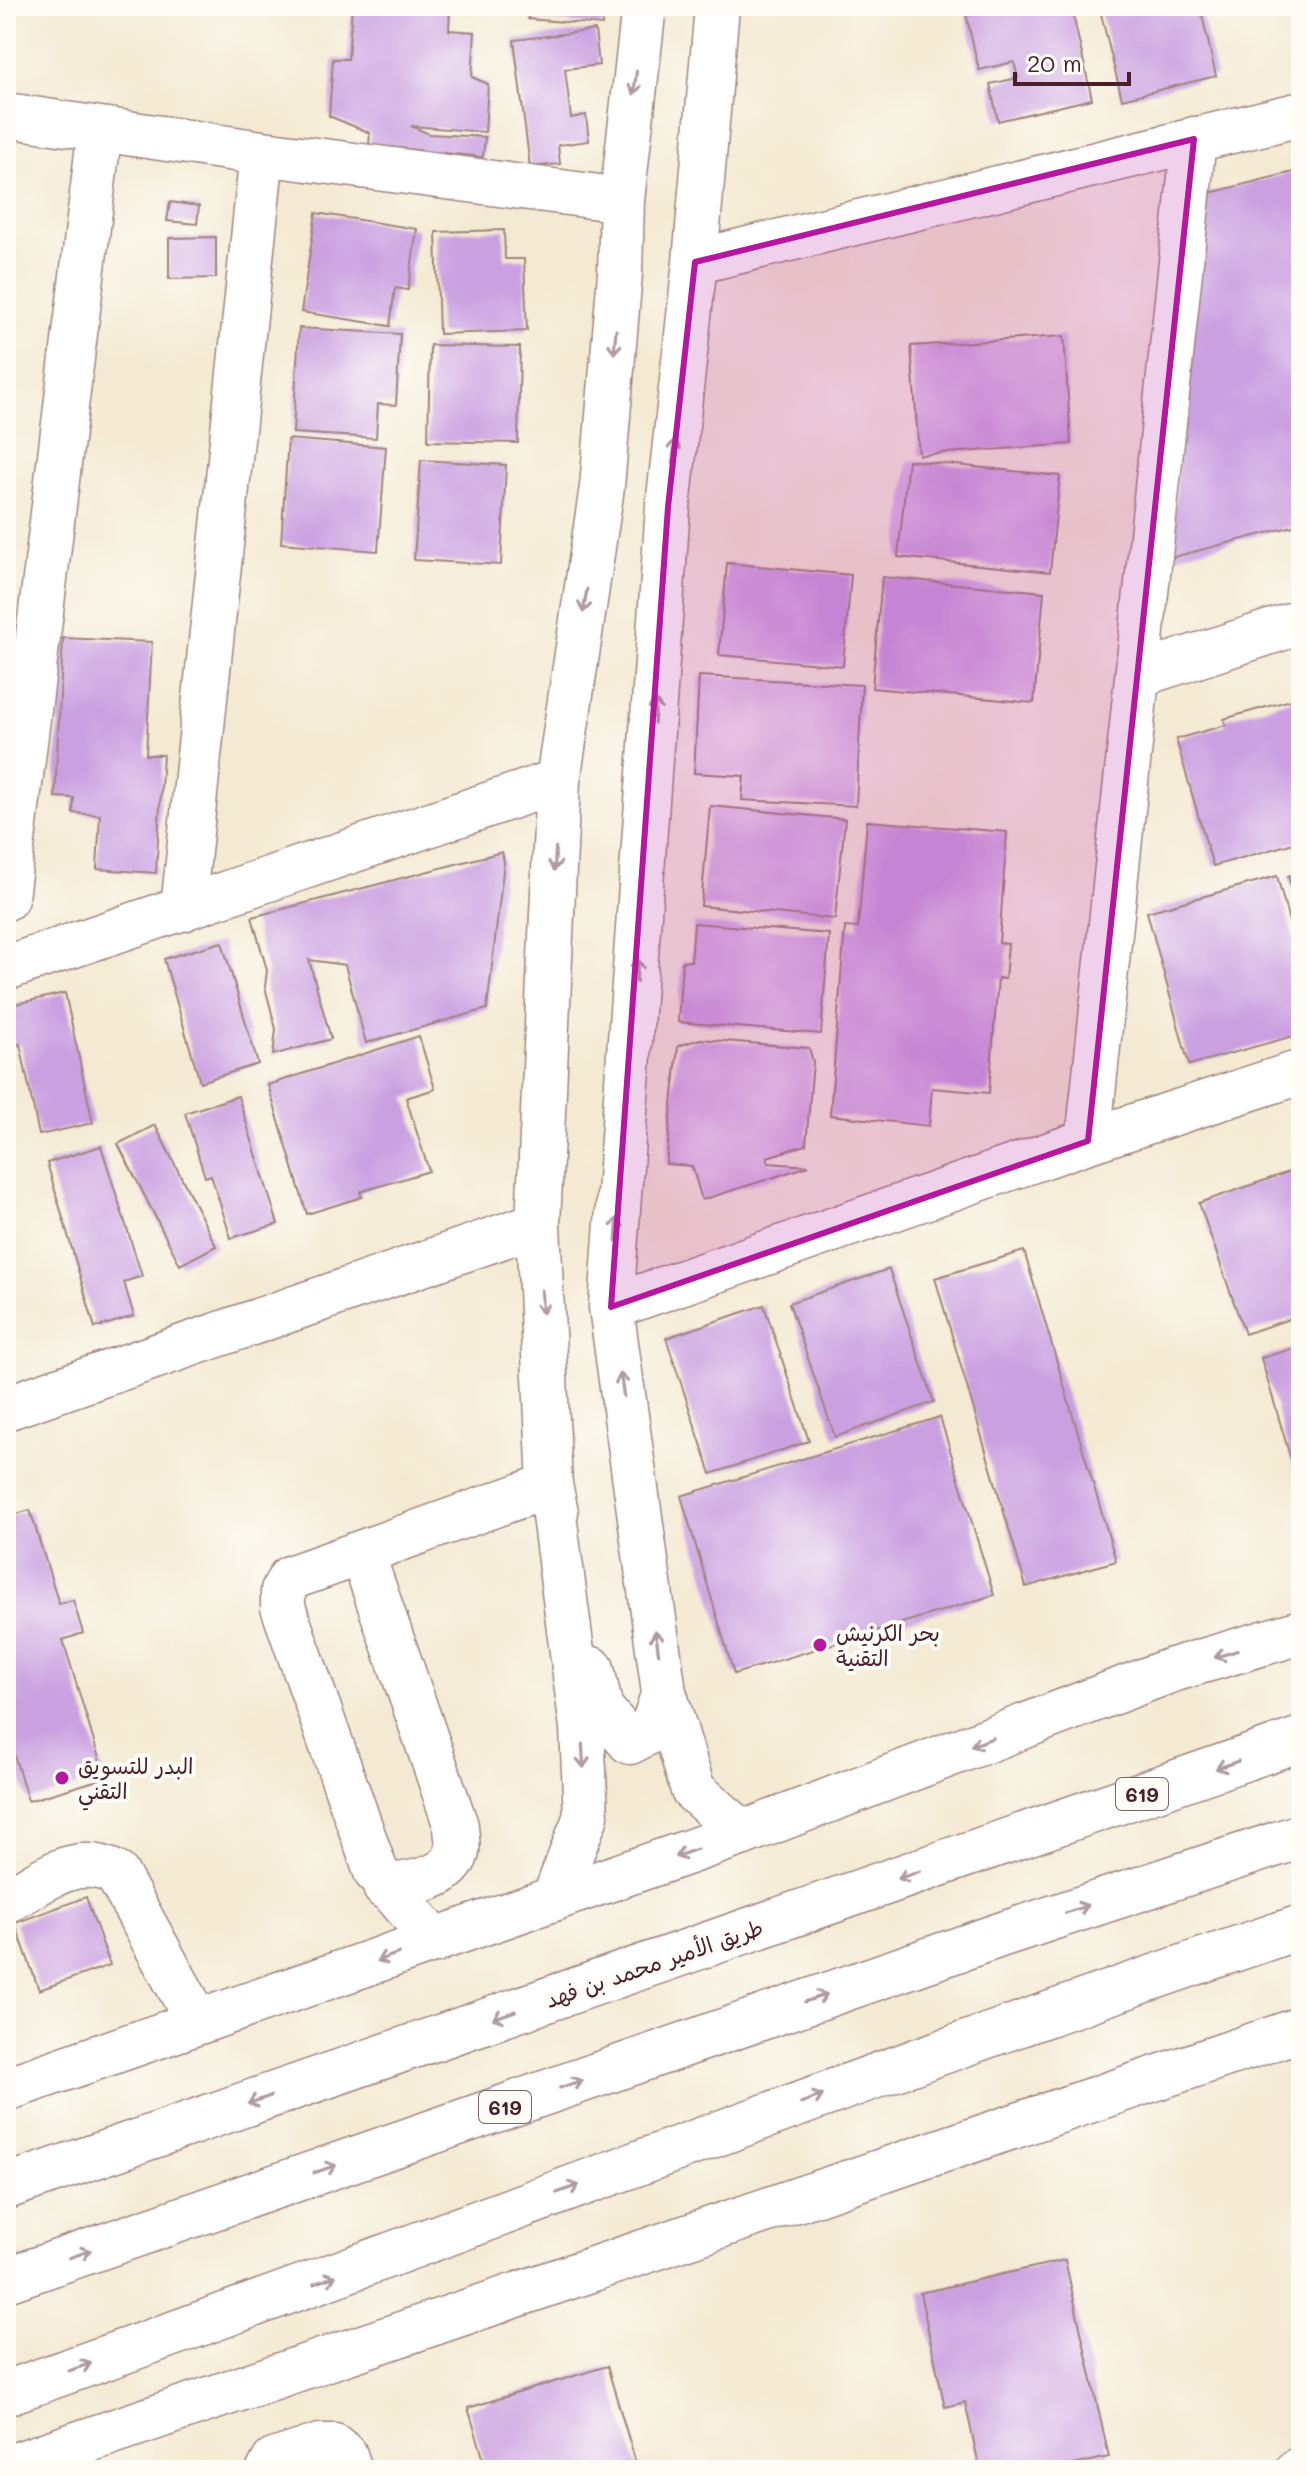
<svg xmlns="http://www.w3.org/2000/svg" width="1307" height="2476" font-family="Mali,'Playpen Sans Arabic',sans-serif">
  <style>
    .building { fill: #caa0e1 }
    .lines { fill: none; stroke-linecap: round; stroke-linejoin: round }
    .minor-casing { stroke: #9f847f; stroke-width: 47 }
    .major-casing { stroke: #9f847f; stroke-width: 47 }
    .highway-casing { stroke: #9f847f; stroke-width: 47 }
    .minor { stroke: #fff; stroke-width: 44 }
    .major { stroke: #fff; stroke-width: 44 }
    .highway { stroke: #fff; stroke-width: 44 }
    .oneway { stroke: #ae9aa0 }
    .marked { fill: #b5179e; fill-opacity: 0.2; stroke: #b5179e; stroke-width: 6; stroke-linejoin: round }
    .poi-dot { fill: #b5179e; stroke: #fdfcf7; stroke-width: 3 }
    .labels { text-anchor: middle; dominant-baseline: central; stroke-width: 8; stroke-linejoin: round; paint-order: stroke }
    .shield { fill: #fdfcf7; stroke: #806168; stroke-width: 2 }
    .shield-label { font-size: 20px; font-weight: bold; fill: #4a1f2b }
    .poi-label { font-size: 22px; fill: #4a1f2b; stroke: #fdfcf7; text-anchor: start }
    .street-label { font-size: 22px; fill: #4a1f2b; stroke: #fdfcf7 }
  </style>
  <rect width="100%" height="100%" fill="#fdfcf7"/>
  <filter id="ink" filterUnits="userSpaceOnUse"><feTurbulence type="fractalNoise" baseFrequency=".0125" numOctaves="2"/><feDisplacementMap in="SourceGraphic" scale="16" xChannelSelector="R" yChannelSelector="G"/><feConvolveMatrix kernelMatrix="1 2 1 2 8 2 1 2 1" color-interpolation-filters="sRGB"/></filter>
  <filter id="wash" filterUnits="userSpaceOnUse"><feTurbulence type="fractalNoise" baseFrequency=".006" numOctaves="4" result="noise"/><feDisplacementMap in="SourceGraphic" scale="32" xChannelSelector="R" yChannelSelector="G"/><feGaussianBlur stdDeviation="1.8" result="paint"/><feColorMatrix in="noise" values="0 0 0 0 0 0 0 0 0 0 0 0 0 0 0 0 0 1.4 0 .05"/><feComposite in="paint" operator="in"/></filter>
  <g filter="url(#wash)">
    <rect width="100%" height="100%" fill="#f4ead3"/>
    <g id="blocks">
      <!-- building -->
      <path class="building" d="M352 6H450L449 30 475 32 472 77 488 84 485 132 411 126 429 134 485 137 483 157 369 145 370 133 329 116 333 59H348Z
        M529 6H603L602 25 528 19Z
        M964 6H1071L1092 99 998 121 990 84 1018 78 1014 62 979 70Z
        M1099 6H1200L1216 76 1122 99Z
        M595 30 599 65 565 69 571 118 586 115 589 141 558 145 560 164 530 167 514 40Z
        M1301 170V524L1170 558 1202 191 1214 192Z
        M170 202 199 206 197 224 167 221Z
        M316 213 417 229 408 290 395 288 390 326 301 312Z
        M504 230 505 259H524L527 331 439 334 436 232Z
        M216 237V278L169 279V238Z
        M299 328 400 334 396 405 378 404 376 438 293 433Z
        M1064 336 1071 444 919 455 911 346Z
        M430 345 520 347 518 443 428 441Z
        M288 439 386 447 378 551 281 543Z
        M421 460 506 465 501 565 414 560Z
        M908 460 1060 476 1050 572 898 557Z
        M727 563 851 575 843 666 719 655Z
        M882 577 1044 592 1034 703 872 688Z
        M63 638 152 642 146 755H163L156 873 97 869 100 815 73 813 74 798 55 797Z
        M699 676 862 685 856 806 742 800 744 776 694 773Z
        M1301 697V841L1213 866 1176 739 1226 725 1224 719Z
        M710 806 845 819 835 919 701 906Z
        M867 821 1007 832 999 943 1008 944 1005 979 998 978 989 1093 932 1088 929 1126 830 1115 845 927 858 928Z
        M502 852 504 862 487 1009 366 1043 345 965 309 960 331 1039 273 1055 276 1029 265 987 267 970 252 917Z
        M1301 872V918H1300L1288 876Z
        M1277 876 1301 967V1034L1189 1065 1147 912Z
        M694 923 829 934 821 1034 678 1022 682 961H691Z
        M222 942 258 1064 200 1082 164 959Z
        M65 993 93 1123 39 1135 20 1044 6 1048V1006Z
        M419 1036 435 1089 406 1098 429 1171 360 1192 362 1197 307 1214 268 1085Z
        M700 1039 809 1048 813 1062 806 1145 767 1157 769 1163 809 1166 702 1200 692 1166 666 1164 678 1046Z
        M238 1096 278 1224 231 1238 211 1175 205 1177 185 1113Z
        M155 1125 216 1246 180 1265 118 1144Z
        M101 1146 142 1276 124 1282 134 1316 95 1328 47 1163Z
        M1300 1168 1301 1315 1245 1334 1199 1203Z
        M1024 1251 1116 1561 1026 1587 935 1278Z
        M889 1269 934 1402 835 1437 789 1303Z
        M764 1305 809 1441 711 1474 666 1338Z
        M1301 1346V1490H1300L1261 1358Z
        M940 1417 994 1595 734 1674 681 1496Z
        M30 1510 59 1604 73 1600 83 1633 63 1640 105 1778 28 1801 6 1728V1517Z
        M86 1897 110 1965 39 1990 15 1923Z
        M1065 2260 1109 2457 1050 2470H980L965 2402 945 2407 920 2293Z
        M607 2366 638 2470H487L468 2408Z"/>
    </g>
  </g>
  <g filter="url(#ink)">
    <use href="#blocks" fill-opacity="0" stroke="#9f847f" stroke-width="2"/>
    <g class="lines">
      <defs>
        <path id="minor" d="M717 6 695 262 668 507 611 1307 664 1692 693 1790 743 1833
          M6 115 262 153 622 200
          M695 262 1301 114
          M1138 675 1301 622
          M6 898 100 129
          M183 909 262 153
          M6 968 558 781
          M1088 1141 1194 139
          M611 1307 1088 1141 1301 1072
          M6 1408 538 1224
          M362 1553 456 1826C456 1833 459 1845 457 1852 449 1881 408 1883 385 1887
          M592 1669 601 1709 630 1742 651 1731 664 1692
          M554 1899 586 1816 582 1728 550 1485 538 1224 558 781 602 487 620 273 622 200 644 6
          M6 1901C44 1881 75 1851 117 1874L198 2022
          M435 1941 376 1872 283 1607V1590L290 1578 550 1485 556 1512
          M6 2468 1301 2029
          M269 2470 274 2461 320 2446H334L345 2455 350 2470
          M1298 2470 1301 2469"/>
        <path id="major" d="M6 2089 743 1833 1172 1670 1301 1632
          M6 2393C439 2242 866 2072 1301 1927"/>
        <path id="highway" d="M6 2187 1301 1739
          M6 2280 1003 1934 1301 1836"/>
      </defs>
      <!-- minor casing -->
      <use href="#minor" class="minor-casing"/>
      <!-- major casing -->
      <use href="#major" class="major-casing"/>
      <!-- highway casing -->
      <use href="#highway" class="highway-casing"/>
      <!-- minor -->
      <use href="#minor" class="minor"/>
      <!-- major -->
      <use href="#major" class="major"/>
      <!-- highway -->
      <use href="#highway" class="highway"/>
    </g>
    <!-- one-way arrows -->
    <defs><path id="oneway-shaft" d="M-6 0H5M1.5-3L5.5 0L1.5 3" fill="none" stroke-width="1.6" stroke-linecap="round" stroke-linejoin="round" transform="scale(2)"/></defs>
    <g class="oneway">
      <use href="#oneway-shaft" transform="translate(635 83) rotate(97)"/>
      <use href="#oneway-shaft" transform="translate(615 342) rotate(95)"/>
      <use href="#oneway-shaft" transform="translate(674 451) rotate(-84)"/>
      <use href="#oneway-shaft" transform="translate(585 601) rotate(99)"/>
      <use href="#oneway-shaft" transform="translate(655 711) rotate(-86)"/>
      <use href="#oneway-shaft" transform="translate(555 859) rotate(93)"/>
      <use href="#oneway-shaft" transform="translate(637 970) rotate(-86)"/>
      <use href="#oneway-shaft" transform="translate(617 1229) rotate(-86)"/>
      <use href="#oneway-shaft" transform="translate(542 1302) rotate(87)"/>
      <use href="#oneway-shaft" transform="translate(622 1385) rotate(-98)"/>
      <use href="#oneway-shaft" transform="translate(657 1642) rotate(-98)"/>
      <use href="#oneway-shaft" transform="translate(1226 1654) rotate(163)"/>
      <use href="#oneway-shaft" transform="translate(982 1742) rotate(159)"/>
      <use href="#oneway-shaft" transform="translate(583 1756) rotate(87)"/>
      <use href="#oneway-shaft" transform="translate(1227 1765) rotate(161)"/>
      <use href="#oneway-shaft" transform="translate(686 1853) rotate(161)"/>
      <use href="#oneway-shaft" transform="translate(909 1875) rotate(161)"/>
      <use href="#oneway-shaft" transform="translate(1077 1909) rotate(-18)"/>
      <use href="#oneway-shaft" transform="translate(388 1957) rotate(161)"/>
      <use href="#oneway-shaft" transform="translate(816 1998) rotate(-19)"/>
      <use href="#oneway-shaft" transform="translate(504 2015) rotate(161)"/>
      <use href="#oneway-shaft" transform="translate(571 2084) rotate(-19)"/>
      <use href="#oneway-shaft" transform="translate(812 2099) rotate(-20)"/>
      <use href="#oneway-shaft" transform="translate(259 2100) rotate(161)"/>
      <use href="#oneway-shaft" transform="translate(325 2169) rotate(-19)"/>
      <use href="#oneway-shaft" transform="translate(568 2189) rotate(-20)"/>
      <use href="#oneway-shaft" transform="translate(80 2254) rotate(-19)"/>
      <use href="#oneway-shaft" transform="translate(325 2280) rotate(-20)"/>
      <use href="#oneway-shaft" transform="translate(80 2367) rotate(-19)"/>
    </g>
  </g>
  <!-- marked area -->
  <path class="marked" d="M1194 139 1088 1141 611 1307 668 507 695 262Z"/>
  <!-- markers -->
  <g class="poi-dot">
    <circle cx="820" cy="1645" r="8"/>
    <circle cx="62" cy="1778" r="8"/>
  </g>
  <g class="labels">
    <!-- shield labels -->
    <g class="shield">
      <rect x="1116" y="1778" width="52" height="32" rx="6"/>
      <rect x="479" y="2091" width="52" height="32" rx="6"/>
    </g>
    <g class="shield-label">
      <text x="1142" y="1794">619</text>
      <text x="505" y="2107">619</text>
    </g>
    <!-- poi labels -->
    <g class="poi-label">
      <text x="836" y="1632">بحر الكرنيش<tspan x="836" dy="25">التقنية</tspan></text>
      <text x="78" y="1765">البدر للتسويق<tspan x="78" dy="25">التقني</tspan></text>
    </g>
    <!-- street labels -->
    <g class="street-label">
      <text transform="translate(654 1963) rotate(-19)">طريق الأمير محمد بن فهد</text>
    </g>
  </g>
  <!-- margin -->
  <rect width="1307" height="2476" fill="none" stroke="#fdfcf7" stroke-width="32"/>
  <!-- scale -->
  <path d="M1015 72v12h114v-12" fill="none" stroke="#4a1f2b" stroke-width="4"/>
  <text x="1027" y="72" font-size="24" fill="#4a1f2b" stroke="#fdfcf7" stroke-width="6" paint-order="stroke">20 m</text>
</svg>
